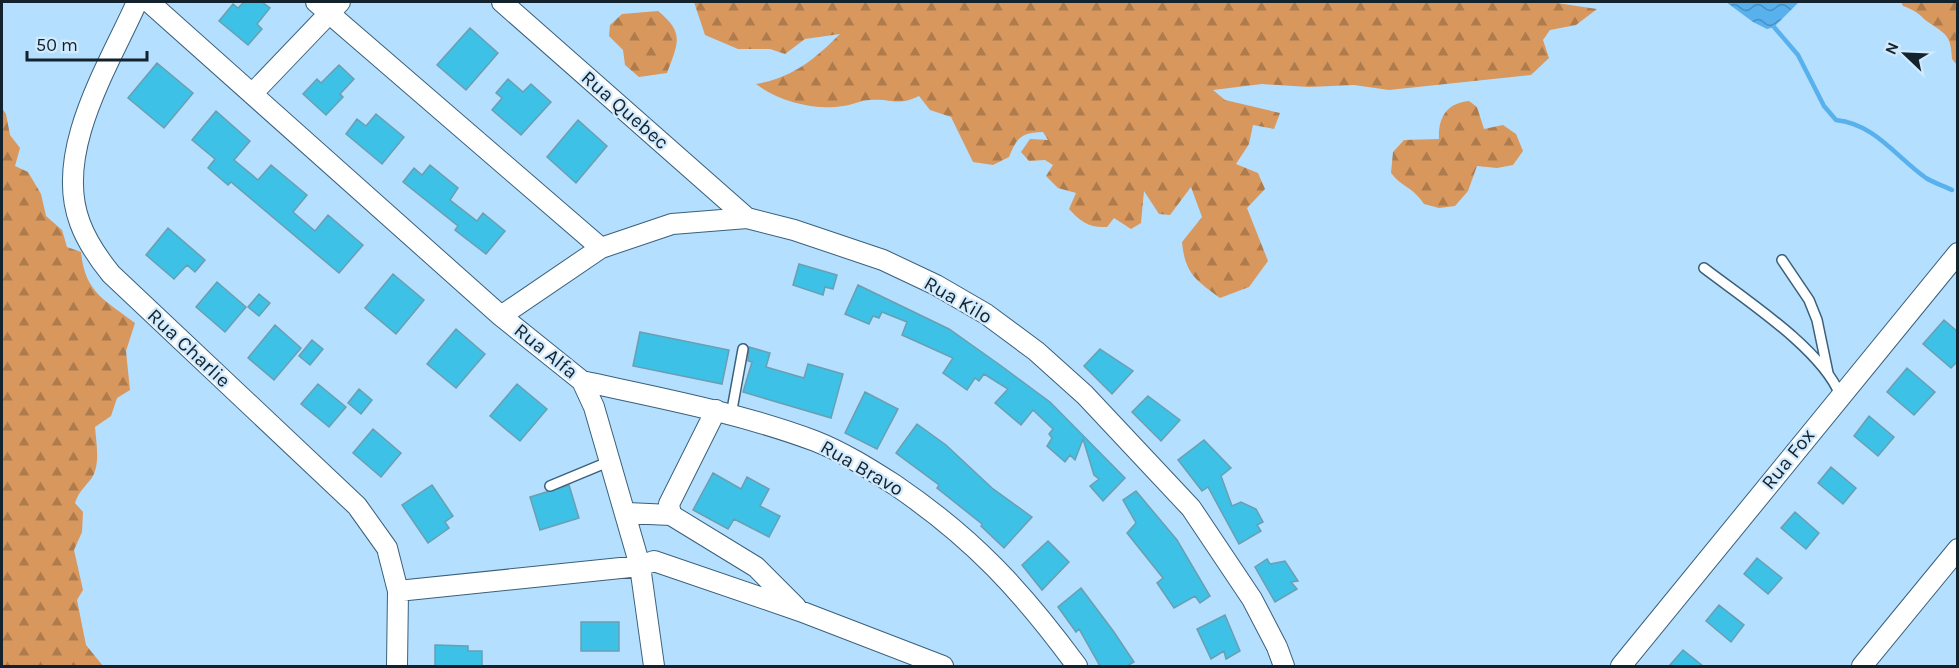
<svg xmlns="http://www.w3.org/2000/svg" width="1959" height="668" font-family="Karla,sans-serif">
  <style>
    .forest { fill: url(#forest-firs) }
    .water { fill: url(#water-waves) }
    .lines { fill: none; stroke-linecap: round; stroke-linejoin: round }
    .stream { stroke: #58b1ed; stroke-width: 4.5 }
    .building { fill: #3dc1e6; stroke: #6a9fb1; stroke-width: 1.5 }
    .lane-casing { stroke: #3a607b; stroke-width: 12 }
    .street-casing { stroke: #3a607b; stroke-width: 22 }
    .lane { stroke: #fff; stroke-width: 9 }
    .street { stroke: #fff; stroke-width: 20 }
    .labels { text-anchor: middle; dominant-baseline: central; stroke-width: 4.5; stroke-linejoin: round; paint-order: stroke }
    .street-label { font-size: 20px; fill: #13232e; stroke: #d1eafd }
  </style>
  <defs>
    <pattern id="forest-firs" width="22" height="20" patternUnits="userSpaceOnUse" patternTransform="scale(1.5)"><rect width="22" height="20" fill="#d8975d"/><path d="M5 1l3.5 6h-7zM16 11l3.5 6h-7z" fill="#ae7b4d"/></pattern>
    <pattern id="water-waves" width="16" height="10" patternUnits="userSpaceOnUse" patternTransform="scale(1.5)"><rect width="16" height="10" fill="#58b1ed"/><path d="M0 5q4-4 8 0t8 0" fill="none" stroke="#4890c0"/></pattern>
  </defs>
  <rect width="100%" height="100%" fill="#b5dfff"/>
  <!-- forest -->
  <path class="forest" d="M694 2H1550L1597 9 1576 25 1550 30 1543 40 1549 58 1531 75 1389 90 1354 85 1309 87 1262 84 1213 90 1225 100 1280 113 1274 129 1253 125 1249 144 1236 164 1258 173 1265 189 1247 208 1268 261 1249 287 1220 298C1196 280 1185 274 1182 242L1202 217 1191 187 1170 215 1159 214 1144 191 1141 223 1131 229 1114 218 1107 227C1089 228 1081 222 1069 209L1076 193 1058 188 1046 176 1053 165 1045 160 1029 161 1021 152 1030 139 1048 140 1043 132C1021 133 1017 137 1009 157L993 165 973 162 951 117 930 110 919 96C896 107 892 98 870 100 861 100 852 105 843 106 815 111 778 101 756 84 792 78 815 59 840 34L805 39 785 54 770 49H738L705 35Z
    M1901 2H1957V65L1952 59C1951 38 1948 35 1931 24 1919 16 1920 12 1903 6Z
    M658 11C685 33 678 43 667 73L639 77 625 65 623 50 609 36 610 25 622 14Z
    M1469 101 1477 107 1484 129 1503 125 1516 134 1523 151 1513 165 1497 168 1477 166 1468 191 1455 206 1439 208 1424 204C1412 186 1403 188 1391 173L1393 152 1404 140 1439 139C1438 117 1447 103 1469 101Z
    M2 108 6 114 10 135 20 148 15 166 28 172 41 194 46 216 62 230 67 247 81 252C85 293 105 300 135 323L126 351 130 390 117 398 111 416 95 427C96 442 101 466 91 479 84 488 79 491 75 503L83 512 82 532 74 550 83 590 77 600 86 645 103 666H2Z"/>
  <!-- water -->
  <path class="water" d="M1726 2H1799L1774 27 1767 29 1753 22Z"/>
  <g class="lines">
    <!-- stream -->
    <path class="stream" d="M1774 27 1798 55 1824 106 1836 120C1875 124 1896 157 1926 178 1934 183 1944 186 1952 190"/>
  </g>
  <!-- building -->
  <path class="building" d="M244 2H262L270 8 257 24 262 29 248 45 219 21 233 4 238 8Z
    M470 28 498 53 466 90 437 65Z
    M157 63 193 93 164 128 128 98Z
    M339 65 354 79 340 94 343 97 326 115 303 94 317 79 321 83Z
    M508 79 523 92 531 84 551 102 521 135 492 110 502 98 496 93Z
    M216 111 250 141 234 160 258 180 271 165 307 195 293 212 315 231 328 215 363 245 339 273 231 182 228 185 208 168 215 159 192 140Z
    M376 114 404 137 382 164 346 134 357 119 366 126Z
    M578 120 607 146 576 183 547 157Z
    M430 165 458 188 450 200 477 221 483 213 505 231 486 254 455 230 458 226 403 182 414 168 422 175Z
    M168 228 205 260 195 272 187 265 174 279 146 255Z
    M799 264 837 275 833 289 825 287 823 295 793 285Z
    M393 274 424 300 396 334 365 308Z
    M217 282 246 307 225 332 196 307Z
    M858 285 949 329 1000 365 1050 402 1125 478 1103 501 1090 486 1099 479 1094 475 1083 439 1075 460 1070 455 1065 462 1047 446 1052 438 1049 434 1053 429 1033 410 1021 425 995 403 1008 389 984 374 979 381 975 378 967 390 950 378 943 373 953 358 902 335 907 322 882 312 879 318 873 316 869 324 845 314Z
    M259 294 270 303 259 316 248 307Z
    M1944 320 1958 332V361L1951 368 1923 344Z
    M275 325 301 348 274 380 248 358Z
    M456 329 485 354 456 388 427 364Z
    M640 332 729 350 722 384 633 366Z
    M312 340 323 349 310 365 299 356Z
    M749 347 770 353 766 367 804 378 808 364 843 374 831 418 743 392 752 362 748 361Z
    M1100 349 1133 371 1112 394 1084 366Z
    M1907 368 1935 392 1914 415 1887 392Z
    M318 384 346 407 329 427 301 404Z
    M517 384 547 409 520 441 490 416Z
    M359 389 372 400 361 414 348 403Z
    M865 392 898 409 877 449 845 433Z
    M1148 396 1180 420 1161 441 1132 412Z
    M1869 416 1894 437 1878 456 1854 436Z
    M917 424 946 445 992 488 1032 517 1004 548 981 526 982 524 937 488 939 485 896 453Z
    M373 429 401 453 381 477 353 453Z
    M1204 440 1231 468 1221 476 1232 506 1241 502 1256 509 1263 522 1257 525 1261 531 1239 544 1208 487 1202 491 1178 460Z
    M1831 467 1856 488 1843 504 1818 483Z
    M713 473 741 489 747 477 769 489 760 506 780 516 769 537 734 519 728 529 693 510Z
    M432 485 453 516 445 522 449 528 428 543 402 505Z
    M569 485 579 518 540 530 530 497Z
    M1136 491 1177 540 1210 596 1200 603 1195 596 1174 608 1157 583 1163 578 1127 533 1136 523 1123 500Z
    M1795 512 1819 533 1806 549 1781 528Z
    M1048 541 1069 562 1042 590 1022 565Z
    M1757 558 1782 578 1768 594 1744 574Z
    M1267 559 1270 564 1285 561 1298 581 1291 582 1297 589 1275 602 1255 567Z
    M1081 588 1114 632 1134 662 1127 666H1100L1079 629 1076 632 1058 607Z
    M1719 605 1744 625 1731 642 1706 621Z
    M1225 615 1240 651 1226 659 1224 651 1211 659 1197 629Z
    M581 622H619V651H581Z
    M435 645 468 646V651H482V666H435Z
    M1683 650 1703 666H1669Z"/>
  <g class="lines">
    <defs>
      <path id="lane" d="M1782 260 1809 300 1817 320 1828 373
        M1704 268C1743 298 1822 349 1840 395
        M731 415 743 349
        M550 486 608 462"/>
      <path id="street" d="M137 2C109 65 53 152 80 223 87 242 98 258 111 274L357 506 387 548 398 591 397 666
        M149 2 501 316 582 381 594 407 640 566 654 666
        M316 2 601 248
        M502 2 747 218
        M252 94 340 2
        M501 316 601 248 672 224 747 218 794 230 883 260 936 285 986 314 1036 351 1085 395 1191 508 1252 599 1277 647 1284 666
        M582 381C660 398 740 413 815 441 843 452 870 469 895 485 973 538 1022 591 1077 666
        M716 410 669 504 671 515 756 567 796 607
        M627 513 671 515
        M398 591 640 566 654 561 800 611 943 666
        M1621 666 1958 253
        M1862 666 1958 549"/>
    </defs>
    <!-- lane casing -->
    <use href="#lane" class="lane-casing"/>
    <!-- street casing -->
    <use href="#street" class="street-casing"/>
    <!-- lane -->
    <use href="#lane" class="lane"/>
    <!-- street -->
    <use href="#street" class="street"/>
  </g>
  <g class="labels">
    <!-- street labels -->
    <g class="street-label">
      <text transform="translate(625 110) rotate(41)">Rua Quebec</text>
      <text transform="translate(958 300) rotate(30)">Rua Kilo</text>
      <text transform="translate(189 348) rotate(43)">Rua Charlie</text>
      <text transform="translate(546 351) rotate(39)">Rua Alfa</text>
      <text transform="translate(1788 459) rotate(-51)">Rua Fox</text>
      <text transform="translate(862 468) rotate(30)">Rua Bravo</text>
    </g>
  </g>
  <!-- border -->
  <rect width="1959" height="668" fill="none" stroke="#13232e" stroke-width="6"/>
  <!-- north arrow -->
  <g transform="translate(1905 54) rotate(293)" stroke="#d1eafd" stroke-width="4.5" paint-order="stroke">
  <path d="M0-4.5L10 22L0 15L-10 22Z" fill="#13232e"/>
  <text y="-9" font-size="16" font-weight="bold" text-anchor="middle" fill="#13232e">N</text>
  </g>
  <!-- scale -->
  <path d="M27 51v9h120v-9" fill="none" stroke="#13232e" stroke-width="3"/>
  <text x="36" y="51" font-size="18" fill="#13232e" stroke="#d1eafd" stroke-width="4.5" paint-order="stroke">50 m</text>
</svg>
